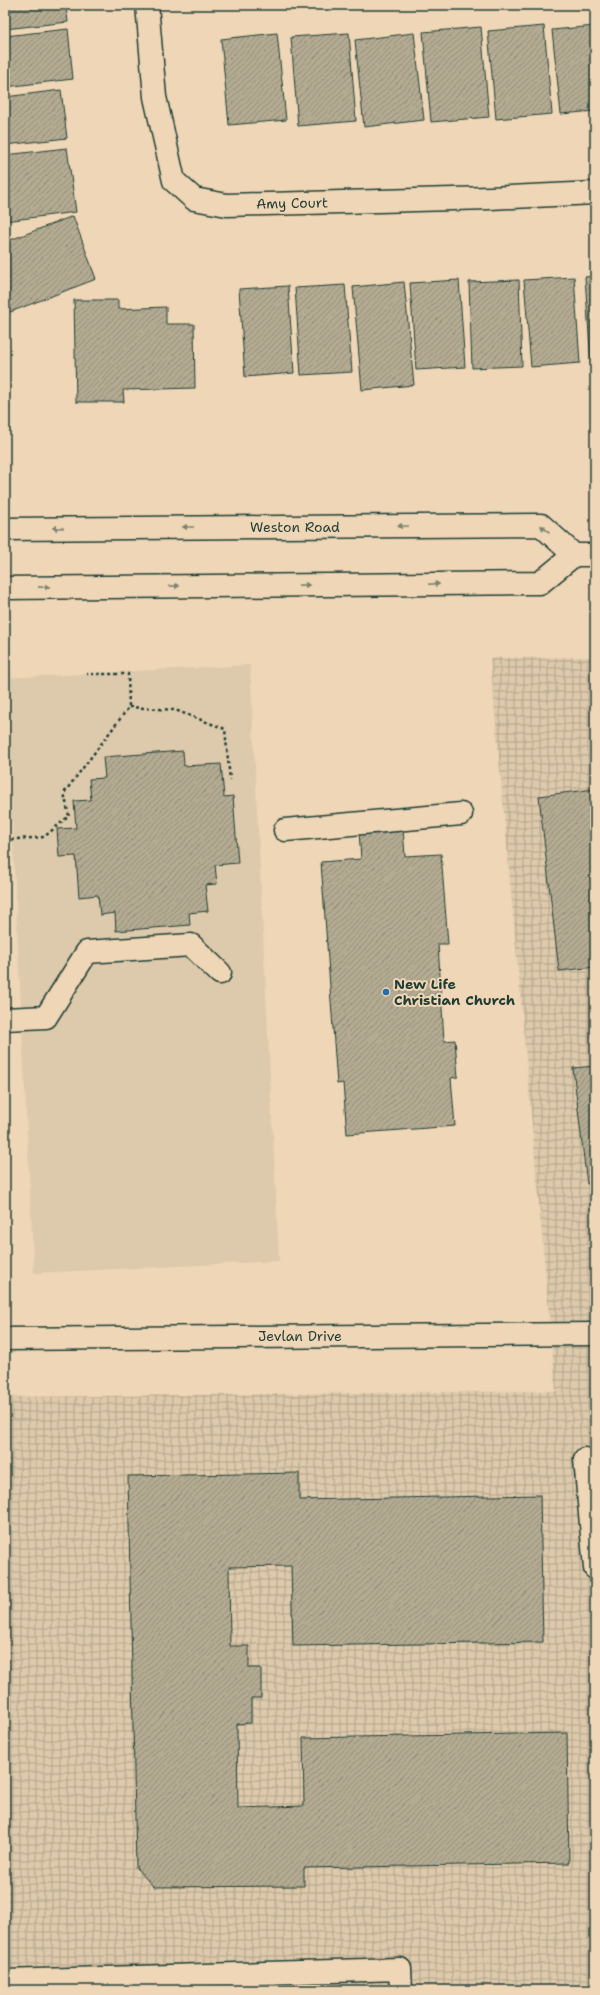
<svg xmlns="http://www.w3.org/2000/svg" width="600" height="1995" font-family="'Shantell Sans',sans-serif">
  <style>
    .built { fill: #ddc9ab }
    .industrial { fill: url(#industrial-grid) }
    .building { fill: url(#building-hatch); stroke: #1f3d34 }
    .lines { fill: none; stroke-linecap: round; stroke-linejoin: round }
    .minor-casing { stroke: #1f3d34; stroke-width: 25 }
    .major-casing { stroke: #1f3d34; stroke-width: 25 }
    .path { stroke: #1f3d34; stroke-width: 2.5; stroke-dasharray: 3 3; stroke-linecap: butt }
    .minor { stroke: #eed6b6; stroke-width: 22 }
    .major { stroke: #eed6b6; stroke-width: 22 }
    .oneway { fill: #7c826e }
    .poi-dot { fill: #1f6fb2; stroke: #eed6b6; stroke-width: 1.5 }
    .labels { text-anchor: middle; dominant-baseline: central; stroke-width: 4; stroke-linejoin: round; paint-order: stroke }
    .street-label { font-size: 14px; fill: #1f3d34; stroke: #eed6b6 }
    .poi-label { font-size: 14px; font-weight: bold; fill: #1f3d34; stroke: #eed6b6; text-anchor: start }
  </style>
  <defs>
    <pattern id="industrial-grid" width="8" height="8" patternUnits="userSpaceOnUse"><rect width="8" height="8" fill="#ddc9ab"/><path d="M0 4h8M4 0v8" fill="none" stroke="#b3a48c"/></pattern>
    <pattern id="building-hatch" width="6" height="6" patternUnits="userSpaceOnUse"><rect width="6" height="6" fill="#b4ab92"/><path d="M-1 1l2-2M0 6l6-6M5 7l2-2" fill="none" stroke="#928c78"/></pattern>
  </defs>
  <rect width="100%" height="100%" fill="#eed6b6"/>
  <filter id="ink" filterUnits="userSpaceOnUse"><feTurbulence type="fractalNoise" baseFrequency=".025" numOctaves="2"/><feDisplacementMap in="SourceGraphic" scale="8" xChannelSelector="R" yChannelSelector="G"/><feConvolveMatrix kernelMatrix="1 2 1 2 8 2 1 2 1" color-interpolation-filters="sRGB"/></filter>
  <g filter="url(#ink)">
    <!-- built -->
    <path class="built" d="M250 665 279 1261 34 1273 5 678Z"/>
    <!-- industrial -->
    <path class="industrial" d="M595 657V1990H5V1397L556 1391 490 658Z"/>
    <!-- building -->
    <path class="building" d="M5 5H66L68 22 5 29Z
      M544 26 552 114 496 119 488 31Z
      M595 26V111L561 114 552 30Z
      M481 27 489 117 431 122 423 32Z
      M68 29 73 79 5 87V36Z
      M277 33 286 120 229 125 221 39Z
      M349 33 356 121 298 126 291 37Z
      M414 33 424 120 364 127 355 40Z
      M61 90 67 138 5 145V97Z
      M67 148 76 212 5 221V155Z
      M73 216 96 279 5 314V242Z
      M595 276V363L591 364 585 277Z
      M574 277 580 363 531 367 524 280Z
      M459 280 465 367 416 370 410 283Z
      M519 280 522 366 472 368 469 282Z
      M404 282 414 385 362 390 353 287Z
      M345 285 352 372 301 375 295 288Z
      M288 286 294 373 245 377 239 289Z
      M74 300H118V309L166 307V324H194L195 388 123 390 124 402H76Z
      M183 751 184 766 221 764 224 797 233 796 238 863 215 865 217 884 205 885 208 911 189 913 190 925 116 931 115 913 100 915 98 895 79 897 76 856 59 857 57 829 76 828 74 801 91 800 89 779 105 778 103 757Z
      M595 789V967L559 971 539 796Z
      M403 829 405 856 441 854 448 944H438L444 1041 455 1040 458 1077 451 1078 455 1126 347 1134 343 1083 337 1084 321 862 361 859 359 832Z
      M595 1066V1183L587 1184 573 1068Z
      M299 1473V1500L540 1495 543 1642 293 1646 291 1566 229 1567 230 1646H249V1668H261V1698H251V1723L237 1724 238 1808 304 1806 303 1738 567 1733 569 1863 304 1868V1886L154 1887 136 1868 128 1476Z"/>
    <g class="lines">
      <defs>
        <path id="minor" d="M147 5 155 97 174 181 194 199 227 205 490 198 595 193
          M285 830 461 814
          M5 1019 46 1017 87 952 191 945 220 973
          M5 1339 595 1334
          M585 1459 595 1568
          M5 1981 400 1969 401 1990"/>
        <path id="major" d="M5 529 541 525 574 555
          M5 588 540 583 574 555H595"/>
      </defs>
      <!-- minor casing -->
      <use href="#minor" class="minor-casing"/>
      <!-- major casing -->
      <use href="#major" class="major-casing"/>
      <!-- path -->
      <path class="path" d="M129 707 175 710 225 729 230 780
        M5 840 44 837 69 816 64 793 129 707 128 674H87"/>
      <!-- minor -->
      <use href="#minor" class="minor"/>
      <!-- major -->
      <use href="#major" class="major"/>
    </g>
    <!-- one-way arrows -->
    <defs><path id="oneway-solid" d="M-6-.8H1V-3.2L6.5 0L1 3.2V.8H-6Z"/></defs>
    <g class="oneway">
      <use href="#oneway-solid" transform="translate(403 526) rotate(180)"/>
      <use href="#oneway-solid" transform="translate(188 527) rotate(180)"/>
      <use href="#oneway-solid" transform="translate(58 528) rotate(180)"/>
      <use href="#oneway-solid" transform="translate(545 529) rotate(-143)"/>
      <use href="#oneway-solid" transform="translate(434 584) rotate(-1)"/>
      <use href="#oneway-solid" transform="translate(304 585) rotate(-1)"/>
      <use href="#oneway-solid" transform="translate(174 586) rotate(-1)"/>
      <use href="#oneway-solid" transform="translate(44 587) rotate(-1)"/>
    </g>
  </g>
  <!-- markers -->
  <circle class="poi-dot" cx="386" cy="992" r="4"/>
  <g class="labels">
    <!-- street labels -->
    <g class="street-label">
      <text transform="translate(292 203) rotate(-1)">Amy Court</text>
      <text x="295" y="527">Weston Road</text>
      <text x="300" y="1336">Jevlan Drive</text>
    </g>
    <!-- poi labels -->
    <g class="poi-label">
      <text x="394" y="984">New Life<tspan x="394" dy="16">Christian Church</tspan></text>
    </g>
  </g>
  <!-- margin -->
  <rect width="600" height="1995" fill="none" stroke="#eed6b6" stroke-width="20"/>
  <rect x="10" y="10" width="580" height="1975" fill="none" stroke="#1f3d34" stroke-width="1.5" filter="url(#ink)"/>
</svg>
